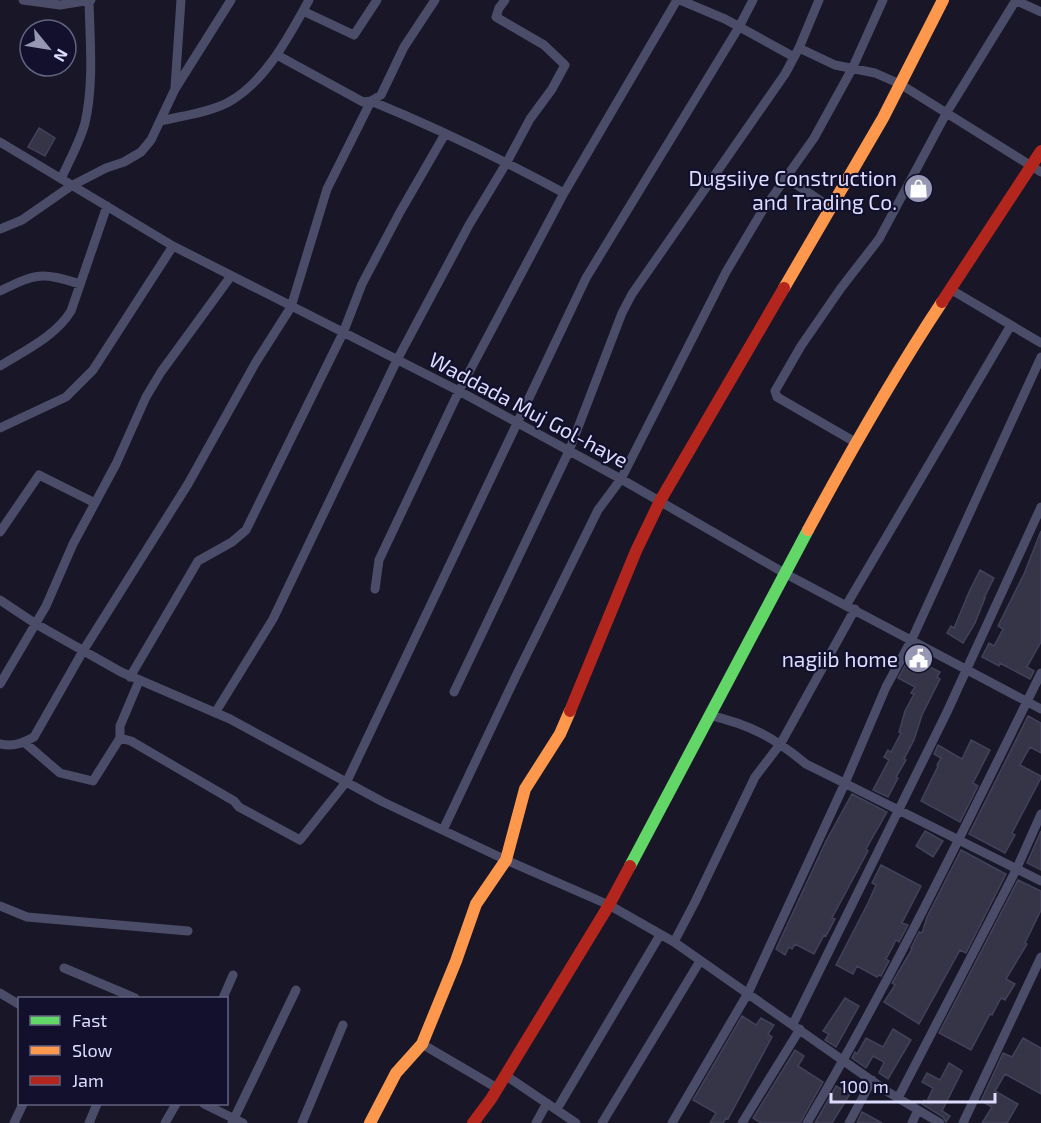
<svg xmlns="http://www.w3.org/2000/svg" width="1041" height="1123" font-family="'Exo 2',sans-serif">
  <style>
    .building { fill: #363548; stroke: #434159; stroke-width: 1.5 }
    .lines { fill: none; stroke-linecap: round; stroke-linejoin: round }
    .street { stroke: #4b4c68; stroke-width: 9 }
    .fast { stroke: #63d668; stroke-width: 12 }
    .slow { stroke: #ff974d; stroke-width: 12 }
    .jam { stroke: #b3261e; stroke-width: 12 }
    .labels { text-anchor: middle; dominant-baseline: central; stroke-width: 4.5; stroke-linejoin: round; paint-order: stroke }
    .poi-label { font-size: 21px; fill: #dddcff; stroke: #12102d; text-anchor: end }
    .street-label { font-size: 21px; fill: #dddcff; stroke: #12102d }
  </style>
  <rect width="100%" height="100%" fill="#181627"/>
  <!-- building -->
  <path class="building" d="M39 128 55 138 45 156 28 147Z
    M1041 531V642L1027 667 1034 671 1030 679 1000 663 999 666 982 657 989 643 994 646 1003 629 998 626 1024 574Z
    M980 570 994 578 984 598H985L975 623 963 643 947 633 951 626 954 628 969 592Z
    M910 657 940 672 937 677 940 679 922 715 914 740 904 759 906 760 896 777 898 778 888 797 873 790 889 760 884 757 888 750 891 752 901 733 899 732 905 711 914 694 911 693 915 687 898 678Z
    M1028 716 1041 723V753L1030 747 1020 765 1041 776V778L1012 833 1015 835 1005 853 969 834Z
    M971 740 990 750 973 783 978 786 960 822 921 801 938 766 937 765 941 758 934 754 938 745 962 759Z
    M852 794 887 812 866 849 868 851 832 918 835 919 826 936 824 935 814 954 795 944 792 949 789 947 785 955 776 949 826 841Z
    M925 831 943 841 933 857 916 846Z
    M1041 831V870L1027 863Z
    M961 850 1006 874 966 953 960 950 919 1024 884 1002 895 985 892 983 912 949 911 948 919 932 922 933 927 917Z
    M881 865 921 886 902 923 908 925 899 942 896 940 891 950 886 959 889 961 881 976 879 975 877 977 857 966 853 974 836 965 868 903 876 885 872 883Z
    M1018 880 1041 891V910L1025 943 1027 944 1006 979 1015 984 1005 1000 1001 998 992 1015 990 1014 971 1050 939 1033Z
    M845 998 859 1006 836 1047 825 1040 829 1034 823 1031Z
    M742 1016 756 1025 761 1018 774 1025 768 1034 772 1037 728 1119 726 1118 723 1123H710L716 1113 693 1100Z
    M893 1029 911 1040 888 1079 879 1073 884 1062 873 1056 866 1068 852 1058 855 1052 857 1054 866 1038 883 1047Z
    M1023 1038 1041 1048V1094L1005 1074 995 1091 1018 1104 1007 1123H982L992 1107 981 1101 1003 1053 1012 1057Z
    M795 1050 804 1056 798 1066 823 1082 800 1123H761L753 1118Z
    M949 1063 962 1071 942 1111 950 1116 946 1122 943 1117 922 1104 924 1100 932 1105 927 1101 933 1088 922 1082 927 1073 940 1080Z
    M836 1086 850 1094 832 1123H815Z
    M862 1112 882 1123H857Z"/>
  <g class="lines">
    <!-- street -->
    <path class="street" d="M23 0 60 5 91 0
      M680 0 725 19 794 57
      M1015 0 1041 12
      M303 11 354 35 377 0
      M799 48 835 65 875 73 900 84 1041 172
      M277 55 363 102 371 101 381 95 404 47 435 0
      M175 87 181 0
      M160 121C181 116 207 113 227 103 265 83 289 36 309 0
      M0 142 173 246 459 391 621 479 786 574 1041 709
      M785 177 830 207
      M61 179C69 161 80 142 85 123 94 84 90 41 89 1
      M0 229 22 220 71 186 106 168 124 162 141 152 151 140 175 89 231 0
      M950 289 1041 343
      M0 291C37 273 41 272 80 284
      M0 366C24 351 56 336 71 311L107 206
      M0 428 66 397 93 370 173 246
      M855 442 777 397 775 391 801 346 841 288 879 239 947 112 1016 0
      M0 532 39 475 95 503
      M375 589 379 560 459 391 564 193 677 0
      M0 600 36 624 121 672 230 719 383 802 506 860 609 905 674 942 888 1092 940 1123
      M847 604 1011 325
      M130 677 198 561 232 542 246 530 343 333 362 284 400 212 445 134
      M0 684 46 606 73 544 116 464 146 397 161 372 231 276
      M454 692 569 451 622 313 632 294 785 74 799 48 819 0
      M215 713 273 619 397 360 469 225 507 162 530 119 552 89 565 65 544 45 496 17 499 8 505 0
      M709 715C751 725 773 737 806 764L1041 881
      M120 738 131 741 234 801 239 807 300 840 347 781 586 278 739 27 753 0
      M24 742 60 773 93 781 120 738V726L139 681
      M0 744C13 747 23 743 34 737L83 651 188 484 256 362 291 307 327 189 371 101C437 128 501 159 564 193
      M443 830 515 678 598 510 621 479 726 272 761 213 814 138 852 69 883 0
      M0 906 27 917 188 931
      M674 942 695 902 755 777 781 743 855 609
      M64 968 135 998
      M0 993 20 1005
      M223 998 233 975
      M793 1024 947 712 1041 507
      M422 1044 497 1088
      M505 1075 576 1123
      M898 1098 1016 870 1041 814
      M204 1104 243 1123
      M557 1109 660 935
      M14 1123 23 1104
      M89 1123 97 1104
      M165 1123 176 1104
      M232 1123 296 990
      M302 1123 343 1025
      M536 1123 547 1103
      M602 1123 700 961
      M672 1123 748 993 845 783 886 687 912 639 1041 357
      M742 1123 800 1029
      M807 1123C893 977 966 825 1041 673
      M849 1123 872 1080
      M912 1123 918 1110
      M963 1123 1041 957"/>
    <!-- fast -->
    <path class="fast" d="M630 866 808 530"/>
    <!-- slow -->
    <path class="slow" d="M784 288 883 118 943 0
      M808 530C850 452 893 376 942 302
      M370 1123 396 1073 422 1044 456 961 476 904 506 860 525 789 560 734 570 711"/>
    <!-- jam -->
    <path class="jam" d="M942 302 1041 151
      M570 711 636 551 660 501 784 288
      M473 1123 491 1099 609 905 630 866"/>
  </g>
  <!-- icons -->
  <defs>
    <symbol id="shop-disc" viewBox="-11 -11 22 22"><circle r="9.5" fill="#9897b3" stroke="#12102d"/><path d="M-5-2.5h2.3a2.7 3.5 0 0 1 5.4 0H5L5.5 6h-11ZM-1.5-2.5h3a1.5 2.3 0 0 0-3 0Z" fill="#fff"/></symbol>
    <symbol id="civic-disc" viewBox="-11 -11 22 22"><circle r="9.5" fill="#9897b3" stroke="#12102d"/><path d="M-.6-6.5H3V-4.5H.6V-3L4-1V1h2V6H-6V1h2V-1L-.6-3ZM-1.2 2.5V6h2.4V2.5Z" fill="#fff"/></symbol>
  </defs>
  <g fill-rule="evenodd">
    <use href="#shop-disc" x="902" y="172" width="33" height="33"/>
    <use href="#civic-disc" x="902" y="642" width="33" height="33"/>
  </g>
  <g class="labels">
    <!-- poi labels -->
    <g class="poi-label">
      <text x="897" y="177">Dugsiiye Construction<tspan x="897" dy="24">and Trading Co.</tspan></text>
      <text x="898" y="658">nagiib home</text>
    </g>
    <!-- street labels -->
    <g class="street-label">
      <text transform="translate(529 409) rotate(28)">Waddada Muj Gol-haye</text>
    </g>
  </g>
  <!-- legend -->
  <rect x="18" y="997" width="210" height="108" fill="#12102d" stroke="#636281" stroke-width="1.5"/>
  <rect x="30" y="1016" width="30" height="9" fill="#63d668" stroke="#636281" stroke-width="1.5"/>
  <text x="72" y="1027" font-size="18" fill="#dddcff">Fast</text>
  <rect x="30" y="1046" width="30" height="9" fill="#ff974d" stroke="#636281" stroke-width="1.5"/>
  <text x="72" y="1057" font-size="18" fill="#dddcff">Slow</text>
  <rect x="30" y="1076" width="30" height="9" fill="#b3261e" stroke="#636281" stroke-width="1.5"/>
  <text x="72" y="1087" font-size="18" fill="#dddcff">Jam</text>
  <!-- north arrow -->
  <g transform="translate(48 48) rotate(120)"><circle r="28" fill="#12102d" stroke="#636281" stroke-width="1.5"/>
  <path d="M0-4.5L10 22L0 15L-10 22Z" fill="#9897b3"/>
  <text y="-9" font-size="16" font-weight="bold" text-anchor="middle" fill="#dddcff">N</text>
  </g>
  <!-- scale -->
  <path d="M831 1093v9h164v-9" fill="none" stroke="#dddcff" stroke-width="3"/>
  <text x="840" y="1093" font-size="18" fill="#dddcff" stroke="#12102d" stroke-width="4.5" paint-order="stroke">100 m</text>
</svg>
